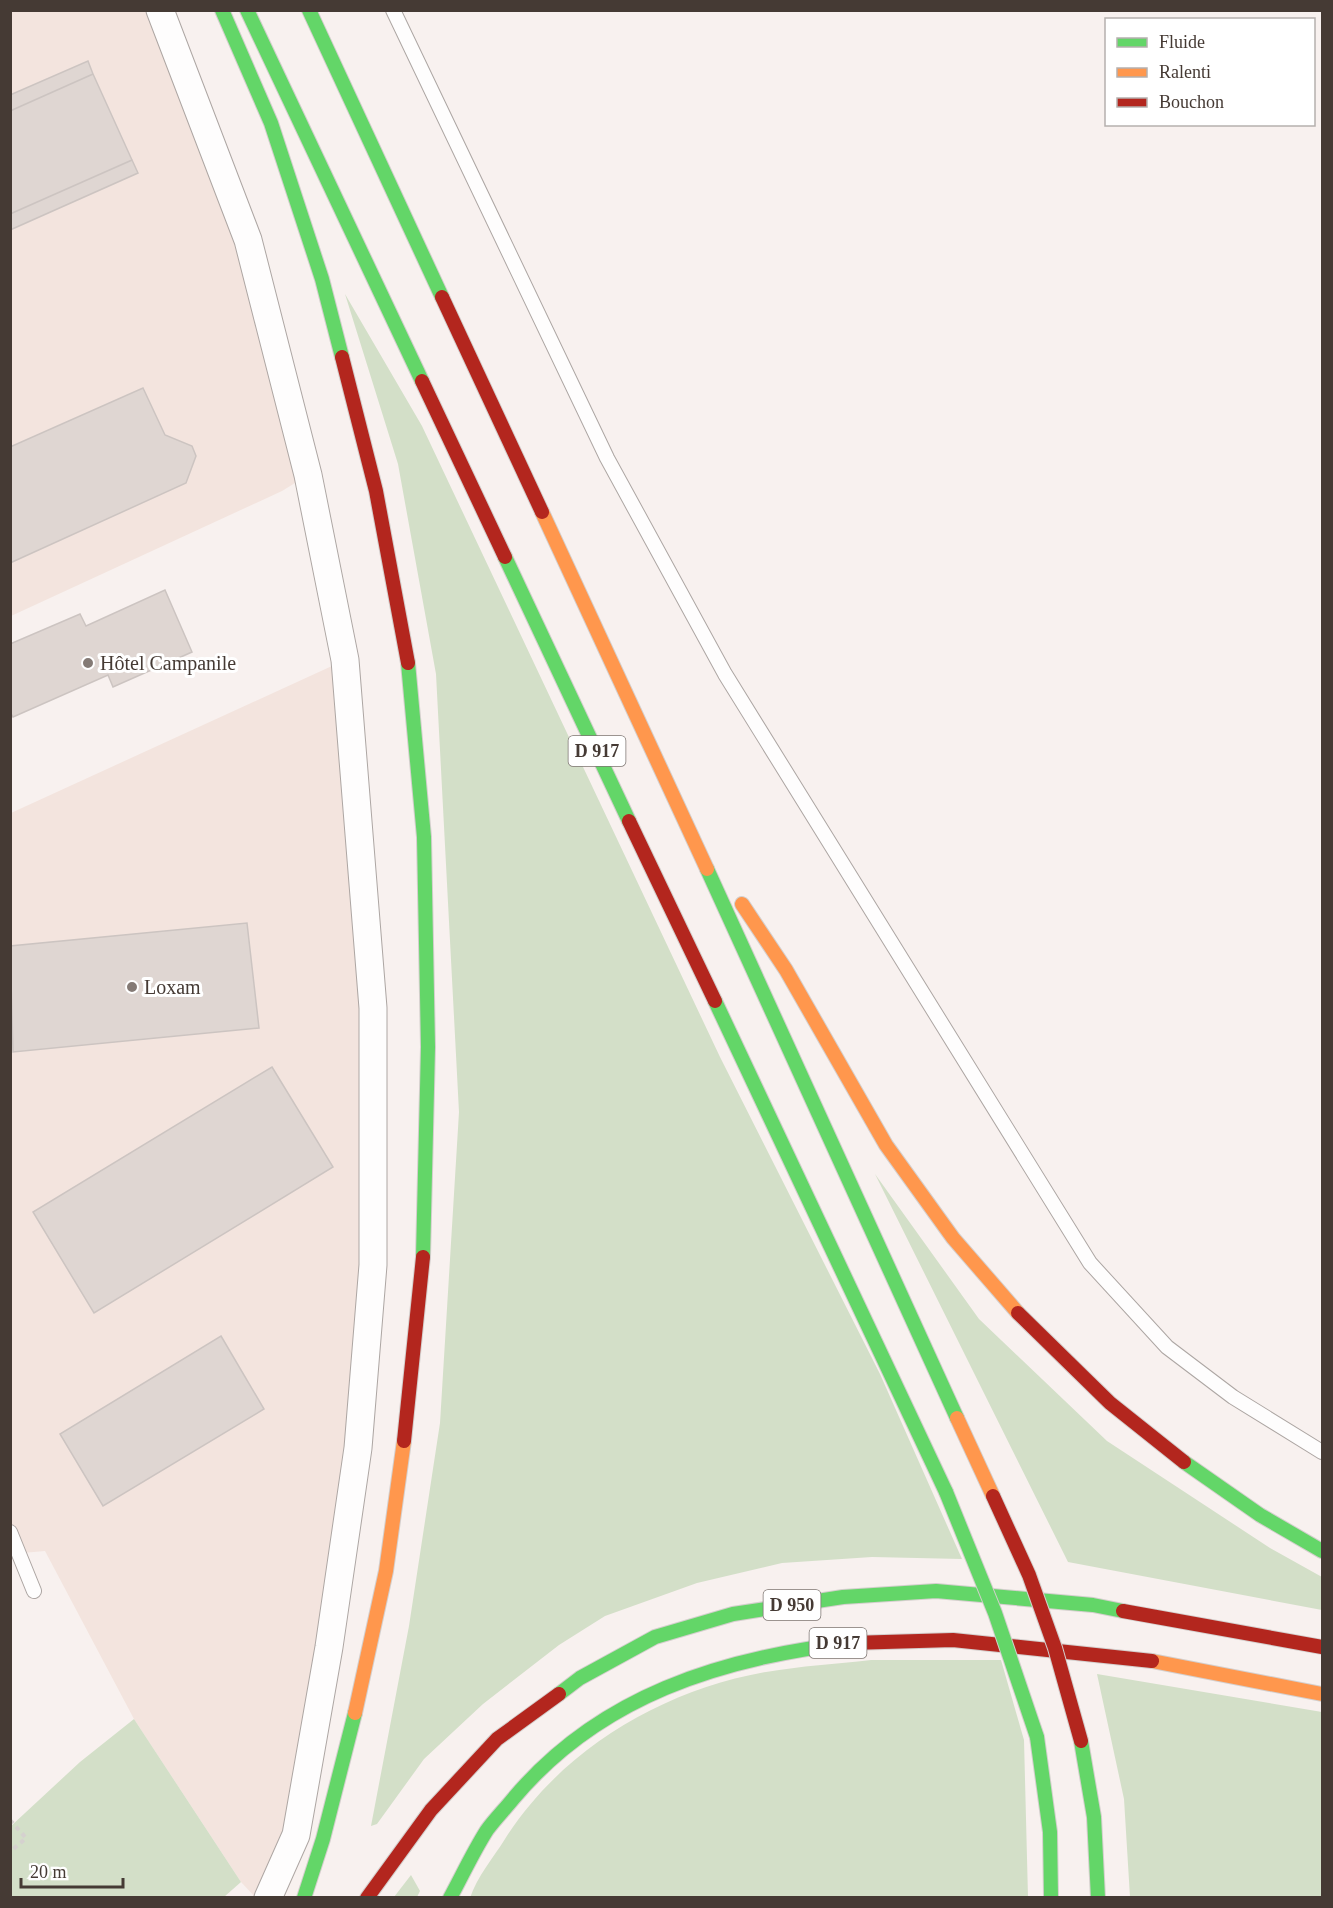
<svg xmlns="http://www.w3.org/2000/svg" width="1333" height="1908" font-family="'Times New Roman',serif">
  <style>
    .built { fill: #f3e4de }
    .green { fill: #d3dfc8 }
    .building { fill: #dfd6d2; stroke: #ccc4c1; stroke-width: 1.5 }
    .lines { fill: none; stroke-linecap: round; stroke-linejoin: round }
    .lane-casing { stroke: #ada6a3; stroke-width: 16 }
    .street-casing { stroke: #ada6a3; stroke-width: 29 }
    .fast-casing { stroke: #d4cfcd; stroke-width: 16 }
    .slow-casing { stroke: #d4cfcd; stroke-width: 16 }
    .jam-casing { stroke: #d4cfcd; stroke-width: 16 }
    .path { stroke: #d5d1cf; stroke-width: 4; stroke-dasharray: 4.5 4.5; stroke-linecap: butt }
    .lane { stroke: #fefdfd; stroke-width: 14 }
    .street { stroke: #fefdfd; stroke-width: 27 }
    .fast { stroke: #63d668; stroke-width: 14 }
    .slow { stroke: #ff974d; stroke-width: 14 }
    .jam { stroke: #b3261e; stroke-width: 14 }
    .fast-bridge-casing { stroke: #d4cfcd; stroke-width: 16; stroke-linecap: butt }
    .jam-bridge-casing { stroke: #d4cfcd; stroke-width: 16; stroke-linecap: butt }
    .fast-bridge { stroke: #63d668; stroke-width: 14 }
    .jam-bridge { stroke: #b3261e; stroke-width: 14 }
    .poi-dot { fill: #847a75; stroke: #fff; stroke-width: 2 }
    .labels { text-anchor: middle; dominant-baseline: central; stroke-width: 6; stroke-linejoin: round; paint-order: stroke }
    .shield { fill: #fff; stroke: #7d7571; stroke-width: 1.5 }
    .shield-label { font-size: 18px; font-weight: bold; fill: #453a34 }
    .poi-label { font-size: 20px; fill: #453a34; stroke: #fff; text-anchor: start }
  </style>
  <rect width="100%" height="100%" fill="#f8f1ef"/>
  <!-- built -->
  <path class="built" d="M10 11H160L248 240 308 475 282 491 11 616Z
    M345 660 373 1265 296 1835 255 1897 241 1882 134 1719 45 1551 11 1554V813Z"/>
  <!-- green -->
  <path class="green" d="M345 294 422 426 720 1057 880 1374 962 1559 872 1557 782 1563 697 1583 605 1616 559 1645 483 1704 424 1759 377 1824 371 1826 409 1626 440 1423 459 1112 436 674 398 464Z
    M875 1174 979 1319 1107 1441 1270 1548 1322 1577V1610L1068 1562Z
    M871 1660H1001L1024 1740 1028 1897 470 1898C477 1877 493 1858 505 1839 562 1749 663 1690 766 1672 801 1666 836 1664 871 1660Z
    M1097 1674 1322 1712V1897H1130L1124 1799Z
    M134 1719 241 1882 224 1897H11V1826L80 1762Z
    M411 1875 420 1891 417 1897H394Z"/>
  <!-- building -->
  <path class="building" d="M88 61 93 74 10 111V95Z
    M93 74 132 160 10 214V111Z
    M132 160 138 173 10 230V214Z
    M143 388 165 435 192 446 196 456 186 483 10 563V447Z
    M165 590 192 652 113 687 108 675 13 717 10 712V644L80 614 86 626Z
    M247 923 259 1028 13 1052 10 946Z
    M272 1067 333 1167 94 1313 33 1212Z
    M221 1336 264 1409 103 1506 60 1434Z"/>
  <g class="lines">
    <defs>
      <path id="lane" d="M393 10 607 458 725 674 1090 1263 1167 1347 1233 1397 1322 1452
        M10 1532 34 1591"/>
      <path id="street" d="M160 10 248 240 308 475 345 660 373 1008V1265L358 1448 329 1647 296 1835 268 1898"/>
      <path id="fast" d="M222 10 271 123 322 279 342 357
        M247 10 422 381
        M309 10 442 297
        M505 557 629 821
        M408 663 424 837 428 1047 423 1257
        M707 869 957 1418
        M715 1001 946 1492
        M1184 1462 1260 1515 1322 1551
        M559 1694 580 1678 655 1637 733 1614 843 1597 936 1591 1093 1605 1123 1611
        M1037 1737 1050 1832 1051 1898
        M1081 1741 1094 1817 1098 1898
        M304 1898 323 1839 355 1713
        M450 1898C462 1876 473 1852 487 1830 495 1819 505 1809 513 1799 599 1696 721 1658 850 1643"/>
      <path id="slow" d="M542 512 707 869
        M742 904 786 970 886 1145 953 1238 1018 1313
        M957 1418 993 1496
        M1152 1661 1322 1694
        M355 1713 386 1571 404 1441"/>
      <path id="jam" d="M442 297 542 512
        M342 357 376 491 408 663
        M422 381 505 557
        M629 821 715 1001
        M1018 1313 1110 1403 1184 1462
        M404 1441 423 1257
        M1123 1611 1322 1647
        M850 1643 953 1640 1152 1661
        M367 1898 431 1810 497 1739 559 1694"/>
    </defs>
    <!-- lane casing -->
    <use href="#lane" class="lane-casing"/>
    <!-- street casing -->
    <use href="#street" class="street-casing"/>
    <!-- fast casing -->
    <use href="#fast" class="fast-casing"/>
    <!-- slow casing -->
    <use href="#slow" class="slow-casing"/>
    <!-- jam casing -->
    <use href="#jam" class="jam-casing"/>
    <!-- path -->
    <path class="path" d="M10 1820 26 1838 10 1852"/>
    <!-- lane -->
    <use href="#lane" class="lane"/>
    <!-- street -->
    <use href="#street" class="street"/>
    <!-- fast -->
    <use href="#fast" class="fast"/>
    <!-- slow -->
    <use href="#slow" class="slow"/>
    <!-- jam -->
    <use href="#jam" class="jam"/>
    <defs>
      <path id="fast-bridge" d="M946 1492 995 1613 1037 1737"/>
      <path id="jam-bridge" d="M993 1496 1029 1575 1055 1648 1081 1741"/>
    </defs>
    <!-- fast-bridge casing -->
    <use href="#fast-bridge" class="fast-bridge-casing"/>
    <!-- jam-bridge casing -->
    <use href="#jam-bridge" class="jam-bridge-casing"/>
    <!-- fast-bridge -->
    <use href="#fast-bridge" class="fast-bridge"/>
    <!-- jam-bridge -->
    <use href="#jam-bridge" class="jam-bridge"/>
  </g>
  <!-- markers -->
  <g class="poi-dot">
    <circle cx="88" cy="663" r="6"/>
    <circle cx="132" cy="987" r="6"/>
  </g>
  <g class="labels">
    <!-- shield labels -->
    <g class="shield">
      <rect x="568.5" y="736" width="57" height="30" rx="4.5"/>
      <rect x="763.5" y="1590" width="57" height="30" rx="4.5"/>
      <rect x="809.5" y="1628" width="57" height="30" rx="4.5"/>
    </g>
    <g class="shield-label">
      <text x="597" y="751">D 917</text>
      <text x="792" y="1605">D 950</text>
      <text x="838" y="1643">D 917</text>
    </g>
    <!-- poi labels -->
    <g class="poi-label">
      <text x="100" y="663">Hôtel Campanile</text>
      <text x="144" y="987">Loxam</text>
    </g>
  </g>
  <!-- border -->
  <rect width="1333" height="1908" fill="none" stroke="#453a34" stroke-width="24"/>
  <!-- legend -->
  <rect x="1105" y="18" width="210" height="108" fill="#ffffff" stroke="#b5b0ae" stroke-width="1.5"/>
  <rect x="1117" y="38" width="30" height="9" fill="#63d668" stroke="#b5b0ae" stroke-width="1.5"/>
  <text x="1159" y="48" font-size="18" fill="#453a34">Fluide</text>
  <rect x="1117" y="68" width="30" height="9" fill="#ff974d" stroke="#b5b0ae" stroke-width="1.5"/>
  <text x="1159" y="78" font-size="18" fill="#453a34">Ralenti</text>
  <rect x="1117" y="98" width="30" height="9" fill="#b3261e" stroke="#b5b0ae" stroke-width="1.5"/>
  <text x="1159" y="108" font-size="18" fill="#453a34">Bouchon</text>
  <!-- scale -->
  <path d="M21 1878v9h102v-9" fill="none" stroke="#453a34" stroke-width="3"/>
  <text x="30" y="1878" font-size="18" fill="#453a34" stroke="#ffffff" stroke-width="4.5" paint-order="stroke">20 m</text>
</svg>
